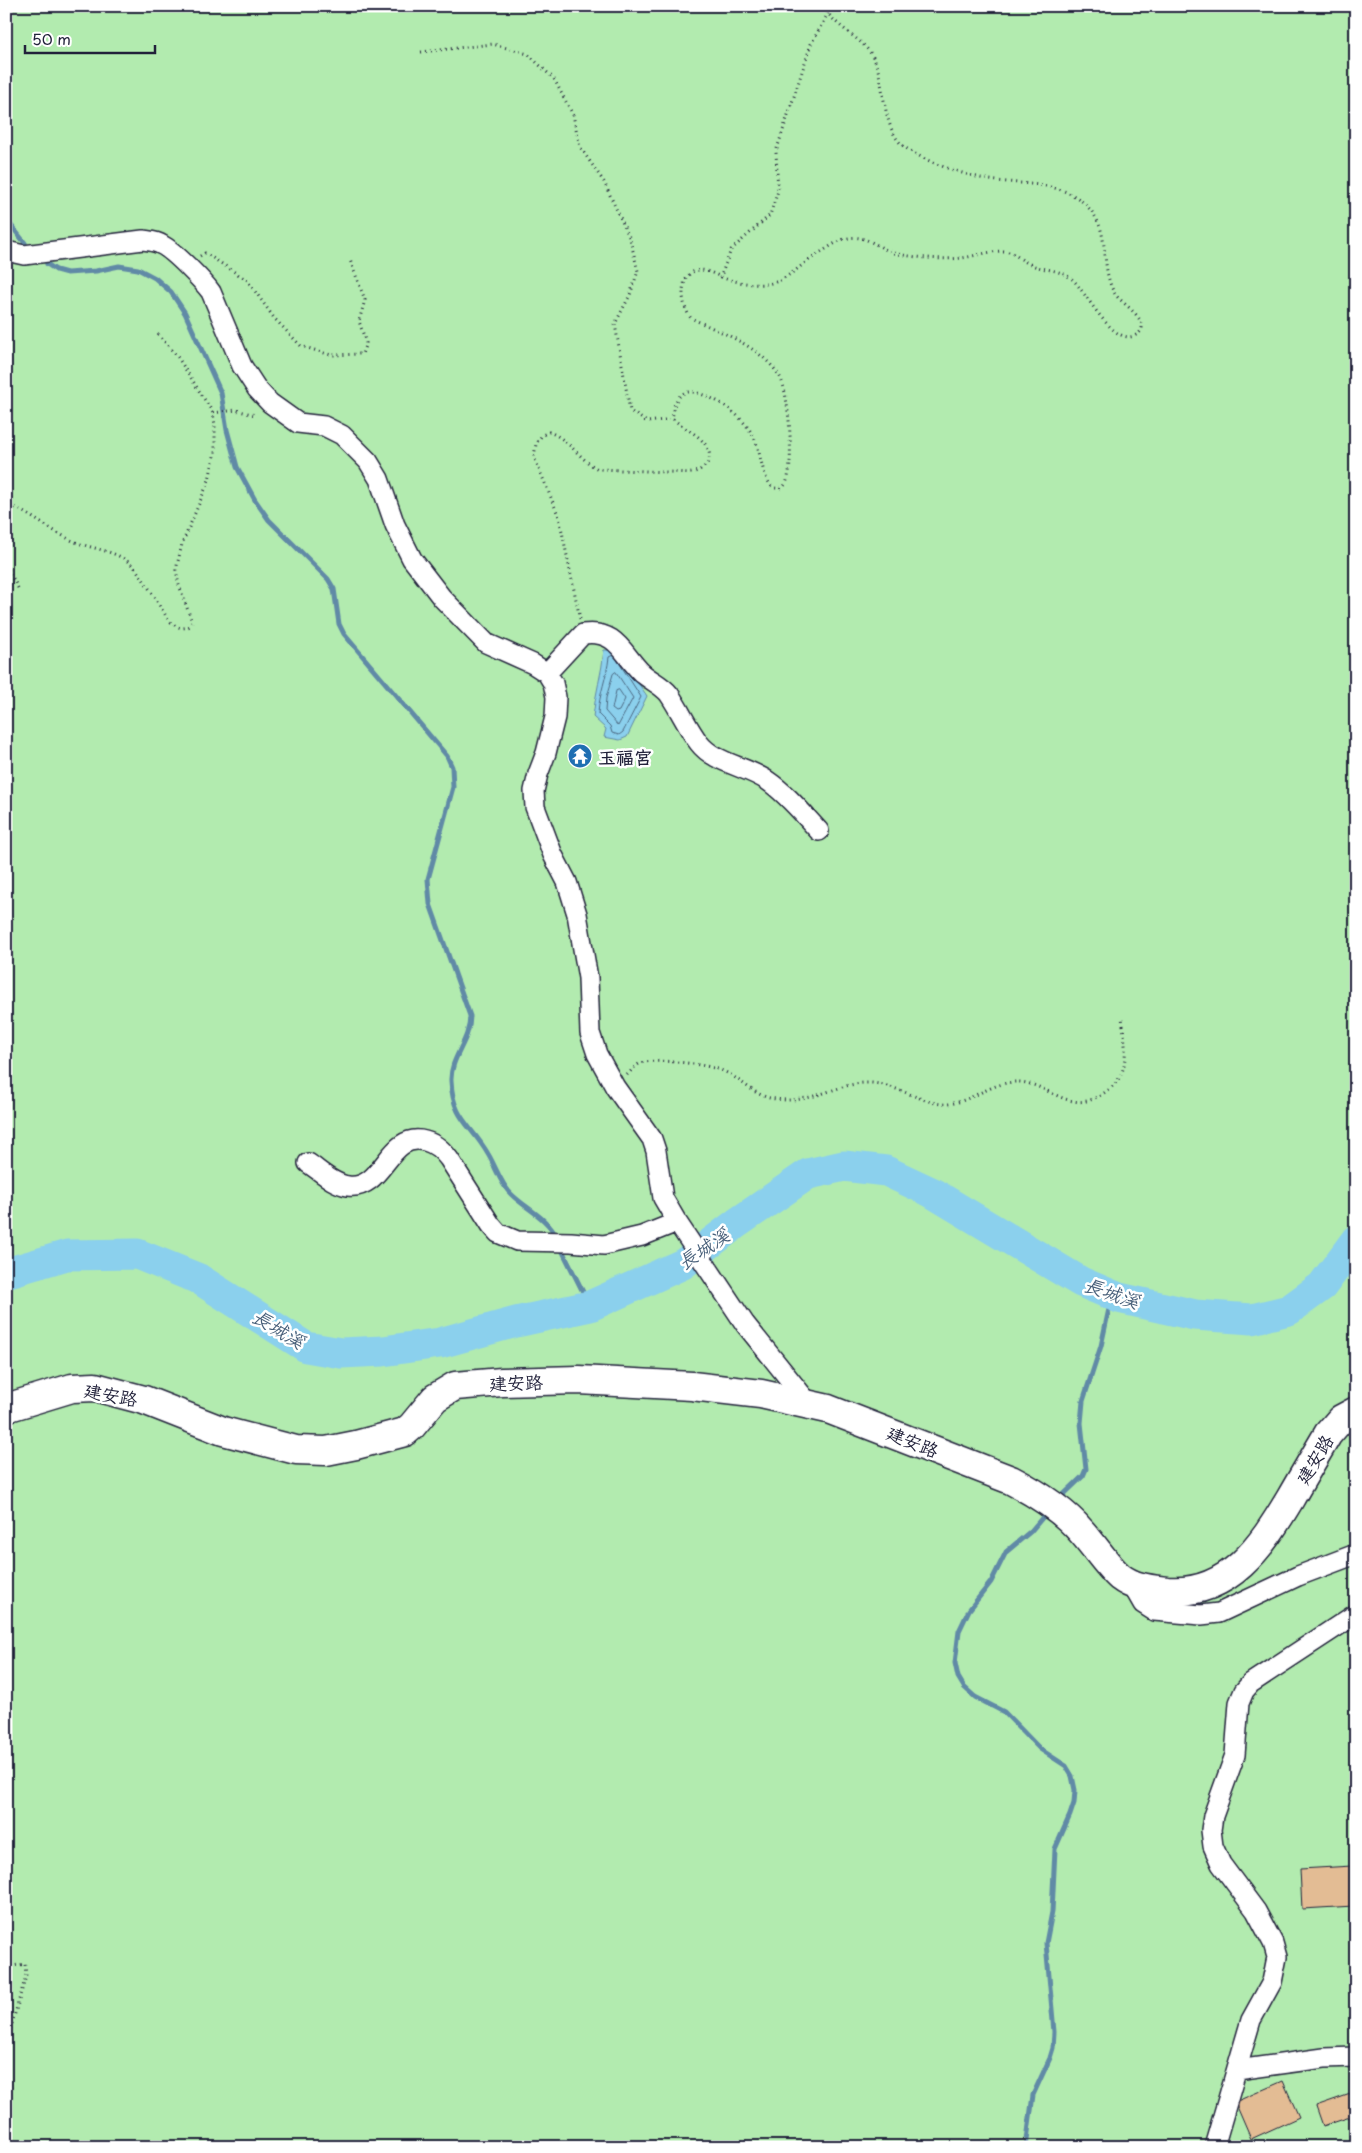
<svg xmlns="http://www.w3.org/2000/svg" width="1362" height="2153" font-family="'Playpen Sans','LXGW WenKai TC',sans-serif">
  <style>
    .green { fill: #b2ebaf; stroke: #6a8675 }
    .water { fill: #8bd0ed; stroke: #618aa6 }
    .lines { fill: none; stroke-linecap: round; stroke-linejoin: round }
    .shore { stroke: #4c6882; stroke-width: 1 }
    .stream { stroke: #618aa6; stroke-width: 5 }
    .river { stroke: #8bd0ed; stroke-width: 31 }
    .building { fill: #e3bc94; stroke: #22223b }
    .street-casing { stroke: #22223b; stroke-width: 22 }
    .secondary-casing { stroke: #22223b; stroke-width: 31 }
    .path { stroke: #22223b; stroke-width: 3; stroke-dasharray: 1 4; stroke-linecap: butt }
    .street { stroke: #fff; stroke-width: 19 }
    .secondary { stroke: #fff; stroke-width: 28 }
    .labels { text-anchor: middle; dominant-baseline: central; stroke-width: 5; stroke-linejoin: round; paint-order: stroke }
    .poi-label { font-size: 18px; font-weight: bold; fill: #22223b; stroke: #fff; text-anchor: start }
    .street-label { font-size: 18px; fill: #22223b; stroke: #fff }
    .water-label { font-size: 19px; font-style: italic; fill: #475f79; stroke: #fff }
  </style>
  <rect width="100%" height="100%" fill="#fff"/>
  <filter id="ink" filterUnits="userSpaceOnUse"><feTurbulence type="fractalNoise" baseFrequency=".02" numOctaves="2"/><feDisplacementMap in="SourceGraphic" scale="10" xChannelSelector="R" yChannelSelector="G"/><feConvolveMatrix kernelMatrix="1 2 1 2 8 2 1 2 1" color-interpolation-filters="sRGB"/></filter>
  <g filter="url(#ink)">
    <!-- green -->
    <path class="green" d="M6 6H1356V2147H6Z"/>
    <!-- water -->
    <path class="water" d="M604 650H616L647 696 627 737 620 740 604 737 606 729 593 717C595 694 602 673 604 650Z"/>
    <g class="lines">
      <!-- shore -->
      <path class="shore" d="M613 655 609 657C607 677 599 694 598 714L610 726 612 733 619 735 623 732 641 697 616 658
        M616 672 633 698 618 726 605 711 606 698 613 674Z
        M619 690 625 699 619 711 616 712 612 709 616 691Z"/>
      <!-- stream -->
      <path class="stream" d="M6 219 25 243
        M47 264 56 270 67 273 96 271 119 266 138 269 155 278 171 292 185 313 221 393 227 430 237 467 255 500 269 520 328 579 334 589 339 624 344 634 447 756 452 767 453 787 428 879 430 904 470 1016C470 1042 450 1057 451 1081 453 1120 471 1124 488 1154 496 1167 500 1183 511 1194 526 1209 547 1217 557 1238
        M560 1246 590 1306
        M1058 1500 1083 1476 1086 1469 1081 1423 1083 1401 1101 1346 1112 1295
        M1026 2147 1033 2095 1050 2058 1053 2048 1054 2032 1046 1943 1052 1912 1055 1849 1070 1815 1074 1803 1075 1790 1072 1776 1066 1766 1040 1749 1004 1712 975 1697 964 1687 958 1677 955 1663 959 1631 969 1610 991 1582 1006 1552 1031 1531 1047 1512"/>
      <!-- river -->
      <path class="river" d="M6 1273 67 1255 137 1254 199 1279 306 1347 341 1353 383 1351 440 1343 516 1322 590 1306 683 1264 737 1223 808 1174 844 1166 886 1171 931 1192 1081 1282 1119 1298 1195 1315 1252 1319 1289 1310 1322 1286 1356 1240"/>
    </g>
    <!-- building -->
    <path class="building" d="M1352 1866 1354 1906 1302 1909 1300 1869Z
      M1283 2081 1299 2117 1251 2139 1235 2102Z
      M1356 2092V2115L1323 2126 1316 2106Z"/>
    <g class="lines">
      <defs>
        <path id="street" d="M6 251 24 255 143 240C150 241 156 241 162 245 174 251 203 281 211 292L242 366 257 389 270 403 298 423 324 426 342 435 368 461 379 479 395 525 412 559 442 598 486 643 533 664 547 673 553 683 556 697 555 717 546 753 538 774 534 791 535 807 553 855 567 882 577 914 588 978 590 1033 597 1054 615 1087 652 1139 656 1151 663 1198 677 1222 745 1324 810 1405
          M547 673 583 634C617 629 623 655 642 673 651 681 662 685 669 694 680 710 687 727 699 743 714 763 746 766 768 781 787 794 803 814 819 831
          M308 1163C320 1171 333 1184 348 1186 384 1191 388 1131 425 1141 436 1144 442 1150 449 1159L491 1225 498 1233 517 1241 571 1242 604 1245 642 1236 677 1222
          M1131 1583 1143 1604 1154 1611 1201 1615 1219 1613 1298 1576 1356 1554
          M1237 2070 1324 2058 1356 2057
          M1214 2147 1251 2020 1272 1982 1277 1957 1273 1943 1256 1911 1221 1864 1213 1846 1211 1830 1213 1816 1235 1755 1239 1703 1244 1691 1251 1683 1356 1614"/>
        <path id="secondary" d="M6 1408 72 1388 95 1387 144 1400 223 1431 296 1450 326 1451 356 1445 405 1432 412 1426 435 1398 455 1386 502 1382 579 1380 692 1386 761 1394 828 1409 1011 1480C1034 1492 1064 1511 1081 1531 1093 1544 1108 1567 1120 1577 1134 1588 1151 1589 1167 1591 1229 1596 1262 1546 1290 1499 1302 1478 1315 1456 1328 1434L1341 1419 1356 1411"/>
      </defs>
      <!-- street casing -->
      <use href="#street" class="street-casing"/>
      <!-- secondary casing -->
      <use href="#secondary" class="secondary-casing"/>
      <!-- path -->
      <path class="path" d="M421 52 493 44 528 54 554 79 573 115 580 147 604 182 630 239 638 271 630 295 615 324 630 411 647 422 673 419
        M200 256 205 253 247 280 274 318 301 346 331 355 362 354 366 343 359 321 365 300 350 260
        M720 278 731 250 770 215 778 191 776 152 811 44 832 6
        M213 413 236 410 255 415
        M6 503C28 513 46 527 67 538 88 550 116 548 134 567 146 581 159 606 170 622 177 627 182 630 190 626L192 622 179 585 176 570 182 544 209 480 215 452V425L213 413 203 397 177 356 157 333
        M6 565 19 590
        M580 619 559 517 534 457 536 444 542 435 549 432C570 440 579 459 598 469L691 473C705 470 716 459 705 444 698 434 682 427 673 419 672 411 674 401 681 395 689 389 698 393 706 396 727 404 750 423 757 445 762 461 762 475 773 488 777 488 780 489 784 486 796 474 789 392 780 377 761 346 722 333 691 318 680 305 678 271 700 270 710 270 720 278 730 280 781 292 781 278 821 252 828 248 836 242 844 239 869 232 879 252 903 255 921 258 944 260 962 258 975 256 990 251 1004 251 1014 252 1019 259 1028 263 1042 271 1059 268 1072 279 1086 291 1113 348 1136 335 1156 324 1121 303 1115 294 1101 271 1109 241 1096 218 1073 179 1028 186 990 180 965 175 927 163 906 148 881 131 886 84 874 59 864 38 837 30 823 6
        M627 1075C631 1071 636 1065 641 1063 656 1058 708 1064 723 1071 742 1079 754 1097 776 1099 814 1105 838 1081 872 1083 898 1085 927 1106 948 1104 971 1102 989 1083 1016 1082 1044 1081 1067 1112 1095 1098 1133 1080 1126 1052 1122 1017
        M6 1967 25 1964 26 1976 6 2044"/>
      <!-- street -->
      <use href="#street" class="street"/>
      <!-- secondary -->
      <use href="#secondary" class="secondary"/>
    </g>
  </g>
  <!-- icons -->
  <defs>
    <symbol id="temple-disc" viewBox="-11 -11 22 22"><circle r="9.5" fill="#1f6fb2" stroke="#fff"/><path d="M0-6L5-2H3V0L6.5 2.5H4V6H1.5V3h-3V6H-4V2.5H-6.5L-3 0V-2H-5Z" fill="#fff"/></symbol>
  </defs>
  <g fill-rule="evenodd">
    <use href="#temple-disc" x="566" y="742" width="28" height="28"/>
  </g>
  <g class="labels">
    <!-- poi labels -->
    <g class="poi-label">
      <text x="598" y="756">玉福宮</text>
    </g>
    <!-- street labels -->
    <g class="street-label">
      <text transform="translate(516 1382) rotate(-2)">建安路</text>
      <text transform="translate(111 1394) rotate(11)">建安路</text>
      <text transform="translate(913 1441) rotate(22)">建安路</text>
      <text transform="translate(1314 1459) rotate(-59)">建安路</text>
    </g>
    <!-- water labels -->
    <g class="water-label">
      <text transform="translate(703 1248) rotate(-34)">長城溪</text>
      <text transform="translate(1112 1292) rotate(19)">長城溪</text>
      <text transform="translate(279 1328) rotate(31)">長城溪</text>
    </g>
  </g>
  <!-- margin -->
  <rect width="1362" height="2153" fill="none" stroke="#fff" stroke-width="25"/>
  <rect x="12" y="12" width="1337" height="2128" fill="none" stroke="#22223b" stroke-width="2" filter="url(#ink)"/>
  <!-- scale -->
  <path d="M25 45v8h130v-8" fill="none" stroke="#22223b" stroke-width="2.5"/>
  <text x="32" y="45" font-size="15" fill="#22223b" stroke="#ffffff" stroke-width="4" paint-order="stroke">50 m</text>
</svg>
